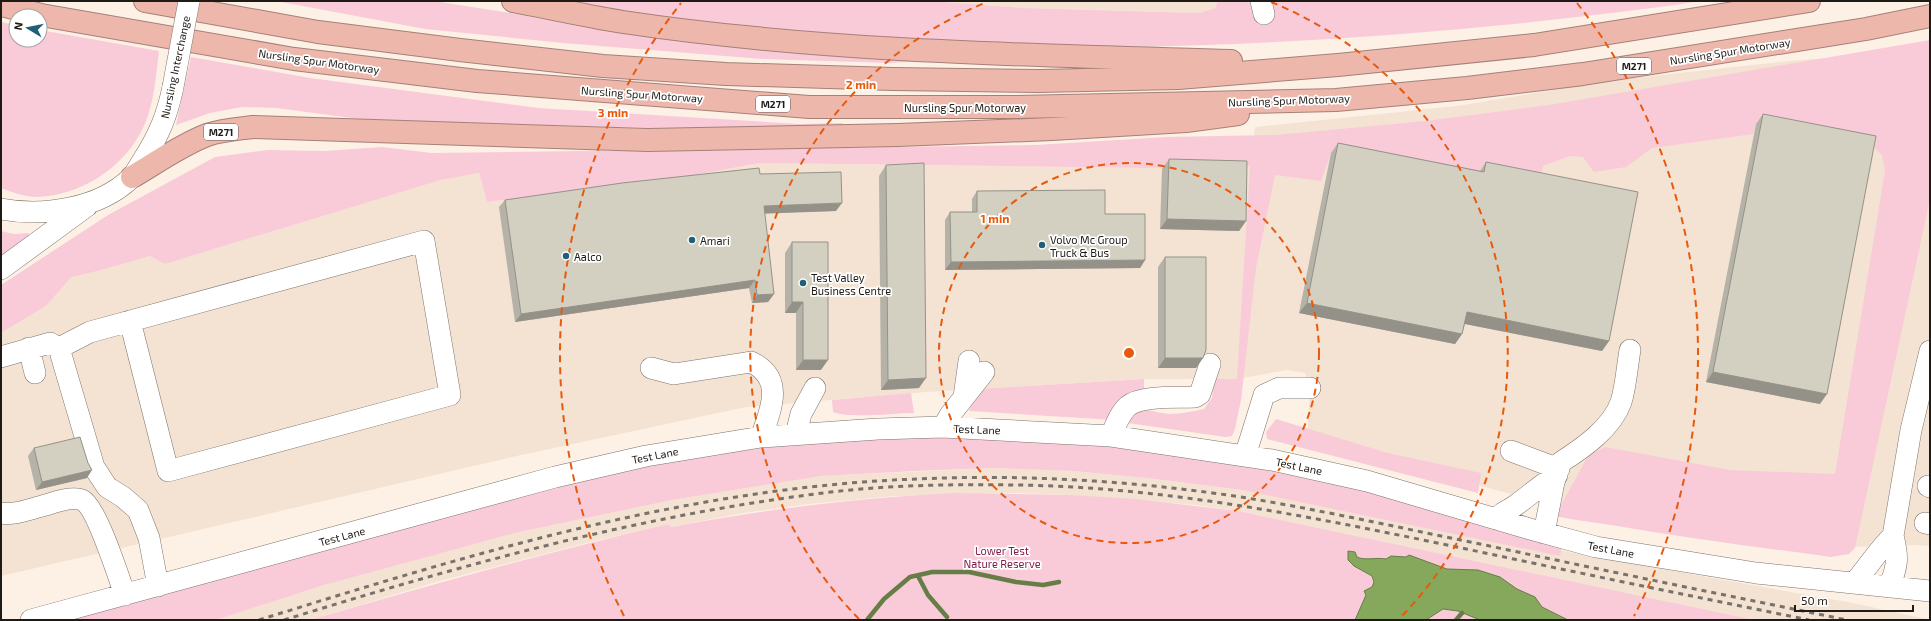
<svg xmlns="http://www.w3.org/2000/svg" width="1931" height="621" font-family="'Exo 2',sans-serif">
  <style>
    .built { fill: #f4e2d2 }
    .green { fill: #f9cbd8 }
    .water { fill: #85a85c; stroke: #667d47 }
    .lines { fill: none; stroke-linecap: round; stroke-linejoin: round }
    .stream { stroke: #667d47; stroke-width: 4.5 }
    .minor-casing { stroke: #7d736a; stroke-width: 22 }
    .highway-casing { stroke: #a58078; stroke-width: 24 }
    .minor { stroke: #fff; stroke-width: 21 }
    .highway { stroke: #eeb7ac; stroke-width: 22 }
    .rail { stroke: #79726b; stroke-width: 3; stroke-dasharray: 5 5; stroke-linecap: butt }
    .minor-bridge-casing { stroke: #7d736a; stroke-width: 22; stroke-linecap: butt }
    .minor-bridge { stroke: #fff; stroke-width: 21 }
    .wall { fill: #b5b3a7 }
    .shaded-wall { fill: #949288 }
    .building { fill: #d3d0c2; stroke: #949288 }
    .ring { fill: none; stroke: #e8590c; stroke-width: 2; stroke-dasharray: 7 5 }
    .poi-dot { fill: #215f76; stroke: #fff; stroke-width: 1.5 }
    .labels { text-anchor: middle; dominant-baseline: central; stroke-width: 3.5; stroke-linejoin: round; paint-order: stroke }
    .shield { fill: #fff; stroke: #625f5c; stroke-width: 1 }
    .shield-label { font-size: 10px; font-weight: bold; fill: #1e1a16 }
    .street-label { font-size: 11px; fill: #1e1a16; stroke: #fff }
    .poi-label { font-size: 11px; fill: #1e1a16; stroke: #fff; text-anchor: start }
    .park-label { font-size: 11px; fill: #7e1845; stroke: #fff }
    .centre { fill: #e8590c; stroke: #fff; stroke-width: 2 }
    .ring-label { font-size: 12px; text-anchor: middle; font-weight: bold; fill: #e8590c; stroke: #fff; stroke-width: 3.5; stroke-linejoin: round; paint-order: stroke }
  </style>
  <rect width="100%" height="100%" fill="#fdf1e6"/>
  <!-- built -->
  <path class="built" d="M930 1H1218L1215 8 1199 13 1023 8Z
    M1930 50V546L1915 545 1820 548 1550 504 1307 441 1310 386 1305 373 1287 370 1237 379H1144L926 392 746 407 521 455 1 576V333L46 306 70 277 98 271 150 256 165 264 441 180 479 173 487 202 667 180 760 163 1145 168 1250 166 1255 127 1457 106 1606 81 1789 61Z
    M992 468 1073 471 1147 478 1242 490 1600 558 1853 603 1930 620H1755L1238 511 1195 505 1072 495 1013 493 894 496 809 504 743 513 670 527V524L590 542 436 582 310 620H216L324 585 416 559 515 533 672 500 822 476Z"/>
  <!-- green -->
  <path class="green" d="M276 1H434L516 14 576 26 843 56 924 61 889 63 762 59 563 43 425 29Z
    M546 1H930L1023 8 1199 13 1215 8 1218 1H1700C1638 11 1576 17 1514 24 1384 37 1255 45 1124 47V53L772 32Z
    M1 22 16 25V40H40V30L159 51C156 76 154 104 144 126 125 168 79 197 34 197 23 196 11 192 1 188Z
    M1930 40V199L1855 548 1849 554 1831 557C1758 547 1684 538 1611 525 1592 522 1574 520 1555 516L1588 456 1605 447 1730 470 1835 474 1885 171 1882 155 1868 142 1756 124 1753 134 1652 148 1626 167 1594 172 1583 157 1570 156 1543 166 1539 184 1331 153 1321 181 1275 175 1256 268 1241 400 1235 429 1232 436 1225 437 1128 423 1132 412C1144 407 1157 413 1169 414 1181 414 1193 411 1204 409L1212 398 1214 379H1237L1250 166 1145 168 760 163 667 180 487 202 479 173 441 180 165 264 150 256 98 271 71 277 46 306 1 333V285L108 215 215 157 268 150 325 151 382 147 432 153 1036 145 1166 137 1275 135 1426 121 1549 105Z
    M191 57 310 78 539 108 799 124 843 123V126L719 130 367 120 276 108 242 107 210 113 176 125Z
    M1 231 14 234 28 233 30 238 1 258Z
    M1144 379V394L1114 420 969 411 978 389Z
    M911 393 914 413C893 413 851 419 833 412L832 400Z
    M1276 419 1388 453 1481 473 1478 493 1267 439 1266 432Z
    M959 432 1187 452 1345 485 1562 547 1560 556 1242 490 1147 478 1073 471 992 468 916 471 822 476 759 486 672 500 515 533 324 585 216 620H61L656 461 750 447Z
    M955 493 1072 495 1135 499 1238 511 1755 620H310C429 585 548 552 669 524L671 527C765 509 859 498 955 493Z"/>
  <!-- water -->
  <path class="water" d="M1348 551 1355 552 1357 557C1365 561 1377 557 1386 559L1391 556 1406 557 1409 555 1447 569 1478 570 1500 577 1517 589 1535 597 1542 607 1568 620H1480L1458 611 1443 609 1426 620H1355L1366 595 1364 591 1372 587 1374 582 1372 576 1354 566 1348 560Z"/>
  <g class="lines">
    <!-- stream -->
    <path class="stream" d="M918 576 928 595 947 617
      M867 620 884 599 910 577 932 572H969L1016 582 1043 585 1059 582
      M1456 620 1462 613"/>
    <defs>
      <path id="minor" d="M1261 1 1264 14
        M1 209C43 217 99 209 131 178 136 173 139 166 143 160 159 135 167 116 173 87
        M1 269 87 206
        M29 348 35 373
        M59 348 90 332 424 241 450 395 168 471 130 321
        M1 357 50 343 59 348 94 467 107 487 123 497 138 510 149 538 158 586
        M651 368 674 374 751 362C785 378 771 410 761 437
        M964 397 969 361
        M943 427 950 415 984 372
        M796 434 801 414 815 388
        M1111 436C1115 426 1120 413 1128 406 1142 395 1177 398 1195 397L1200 394 1210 364
        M1511 451 1559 469
        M1245 456 1264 395 1279 388H1310
        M1928 486 1930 487
        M1 513C15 516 32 508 46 505 55 502 73 496 82 500 96 506 119 578 125 595
        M1496 519C1505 509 1507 512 1516 505 1530 495 1542 484 1557 475
        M1925 523 1930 524
        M1544 533 1554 482 1561 462C1583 448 1612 428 1621 402 1626 386 1627 367 1630 350
        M1854 583C1868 567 1878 550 1893 536
        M1890 587C1897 565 1899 559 1893 536L1911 430 1930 351
        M31 620 555 477 646 456 761 437 878 429 943 427 1111 436 1272 460 1367 481 1530 529 1596 547 1756 573 1930 591"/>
      <path id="highway" d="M145 1 318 32 460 50 603 66 726 74 893 79 1039 81 1178 78 1338 65 1534 45 1809 1
        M513 1C550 8 586 16 623 22 824 52 1028 55 1231 61
        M1 5 41 15 294 59 477 81 809 107H1014L1336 100 1467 88 1583 74 1866 29 1930 16
        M132 177C156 163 181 145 207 135 222 130 238 129 253 127L648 140 898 135 1052 129 1186 121 1238 114"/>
    </defs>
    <!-- minor casing -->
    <use href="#minor" class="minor-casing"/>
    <!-- highway casing -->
    <use href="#highway" class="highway-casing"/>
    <!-- minor -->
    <use href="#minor" class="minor"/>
    <!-- highway -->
    <use href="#highway" class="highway"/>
    <!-- rail -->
    <path class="rail" d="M259 620C473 553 691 487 917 479 1025 474 1134 481 1241 497 1321 510 1401 528 1480 544 1602 570 1724 595 1847 620
      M284 620C458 566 634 517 815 494 881 485 950 484 1017 485 1166 487 1312 517 1457 547 1574 572 1691 596 1809 620"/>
    <defs>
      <path id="minor-bridge" d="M173 87 189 1"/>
    </defs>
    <!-- minor-bridge casing -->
    <use href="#minor-bridge" class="minor-bridge-casing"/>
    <!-- minor-bridge -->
    <use href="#minor-bridge" class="minor-bridge"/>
  </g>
  <!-- wall -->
  <path class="wall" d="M1763 114 1820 404 1706 382 1756 124Z
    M1338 143 1480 171 1486 162 1609 341 1602 351 1465 324 1462 334 1455 344 1299 313 1331 153Z
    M1169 159 1246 221 1239 231 1160 229 1162 169Z
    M886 165 919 388 881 390 879 176Z
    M977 191 1105 214 1145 260 1140 268 945 270V220L950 212H972V199Z
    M505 200 836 211 764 213 774 294 768 302 752 303 749 288 515 322 499 207Z
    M792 242 821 370H796V313H785V253Z
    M1165 257 1203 358 1196 368H1158V267Z
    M34 448 87 478 36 490 28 456Z"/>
  <!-- shaded-wall -->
  <path class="shaded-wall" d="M842 203 836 211 758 214 764 206Z
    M1167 219 1246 221 1239 231 1160 229Z
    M1145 260 1140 268 945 270 951 262Z
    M755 280 749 288 515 322 521 314Z
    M774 294 768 302 752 303 757 295Z
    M792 302H803L796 313H785Z
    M1307 303 1462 334 1455 344 1299 313Z
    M1467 312 1609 341 1602 351 1460 323Z
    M1165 358H1203L1196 368H1158Z
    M803 360H828L821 370H796Z
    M1713 372 1827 394 1820 404 1706 382Z
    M926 378 919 388 881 390 888 380Z
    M92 470 87 478 36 490 42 482Z"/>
  <!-- building -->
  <path class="building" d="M1763 114 1876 136 1827 394 1713 372Z
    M1338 143 1484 172 1486 162 1638 192 1609 341 1467 312 1462 334 1307 303Z
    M1169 159 1247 161 1246 221 1167 219Z
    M924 163 926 378 888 380 886 165Z
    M759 168 760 174 841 172 842 203 764 206 774 294 757 295 755 280 521 314 505 200 622 183Z
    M1105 190V214H1145V260L951 262 950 212H977V191Z
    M792 242H828V360H803V302H792Z
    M1165 257H1206V350L1203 358H1165Z
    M80 437 88 463 92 470 42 482 34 448Z"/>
  <!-- distance rings -->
  <g class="ring">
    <circle cx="1129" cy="353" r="190"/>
    <path d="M859 619A379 379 0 0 1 987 2M1271 2A379 379 0 0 1 1399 619"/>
    <path d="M624 616A569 569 0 0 1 681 3M1577 3A569 569 0 0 1 1634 616"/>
  </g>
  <!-- markers -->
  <g class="poi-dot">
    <circle cx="692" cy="240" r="4"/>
    <circle cx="1042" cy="245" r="4"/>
    <circle cx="566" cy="256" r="4"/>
    <circle cx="803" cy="283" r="4"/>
  </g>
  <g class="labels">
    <!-- shield labels -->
    <g class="shield">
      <rect x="1617" y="58" width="34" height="16" rx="3"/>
      <rect x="756" y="96" width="34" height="16" rx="3"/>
      <rect x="204" y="124" width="34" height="16" rx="3"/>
    </g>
    <g class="shield-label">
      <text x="1634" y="66">M271</text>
      <text x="773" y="104">M271</text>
      <text x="221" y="132">M271</text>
    </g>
    <!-- street labels -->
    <g class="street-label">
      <text transform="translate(1730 51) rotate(-9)">Nursling Spur Motorway</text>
      <text transform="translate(319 61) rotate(8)">Nursling Spur Motorway</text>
      <text transform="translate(175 67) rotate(-78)">Nursling Interchange</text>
      <text transform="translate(642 94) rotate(4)">Nursling Spur Motorway</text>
      <text transform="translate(1289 100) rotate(-2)">Nursling Spur Motorway</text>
      <text x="965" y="107">Nursling Spur Motorway</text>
      <text transform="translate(977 429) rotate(2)">Test Lane</text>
      <text transform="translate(655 455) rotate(-11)">Test Lane</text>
      <text transform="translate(1299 466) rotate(12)">Test Lane</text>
      <text transform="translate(342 536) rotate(-15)">Test Lane</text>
      <text transform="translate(1611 549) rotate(11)">Test Lane</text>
    </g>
    <!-- poi labels -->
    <g class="poi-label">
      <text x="1050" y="239">Volvo Mc Group<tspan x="1050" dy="13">Truck &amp; Bus</tspan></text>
      <text x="700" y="240">Amari</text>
      <text x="574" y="256">Aalco</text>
      <text x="811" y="277">Test Valley<tspan x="811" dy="13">Business Centre</tspan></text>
    </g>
    <!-- park labels -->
    <g class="park-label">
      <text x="1002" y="550">Lower Test<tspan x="1002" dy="13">Nature Reserve</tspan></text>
    </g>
  </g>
  <circle cx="1129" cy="353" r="6" class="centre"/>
  <g class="ring-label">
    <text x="861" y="89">2 min</text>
    <text x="613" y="117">3 min</text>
    <text x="995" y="223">1 min</text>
  </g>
  <!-- border -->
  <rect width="1931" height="621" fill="none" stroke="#1e1a16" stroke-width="4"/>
  <!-- north arrow -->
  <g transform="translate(28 28) rotate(280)"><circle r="19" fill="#ffffff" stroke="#a5a3a2"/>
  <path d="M0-3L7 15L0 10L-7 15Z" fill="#215f76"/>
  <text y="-6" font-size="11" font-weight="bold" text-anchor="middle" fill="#1e1a16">N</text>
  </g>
  <!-- scale -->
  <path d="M1795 605v6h118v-6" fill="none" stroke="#1e1a16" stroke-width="2"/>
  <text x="1801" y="605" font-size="12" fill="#1e1a16" stroke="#ffffff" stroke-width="3" paint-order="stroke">50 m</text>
</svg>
